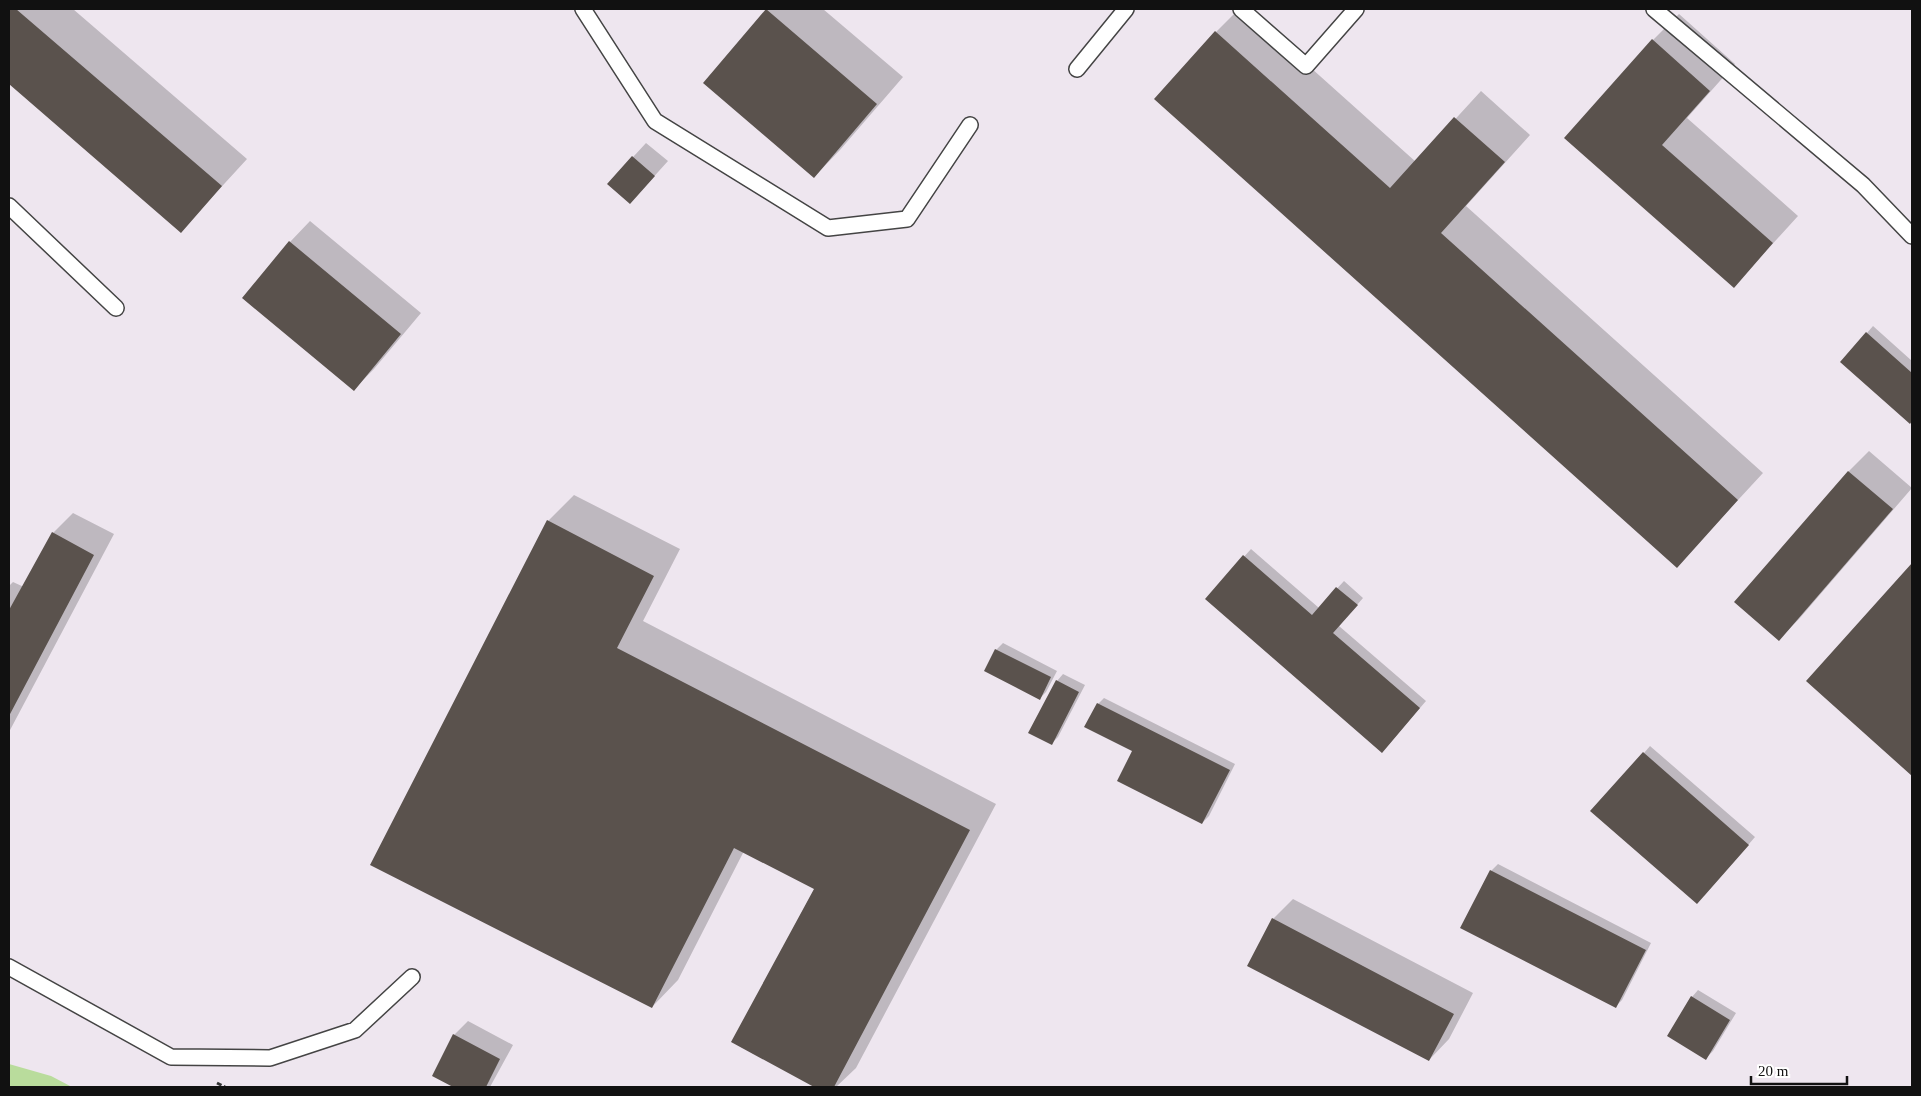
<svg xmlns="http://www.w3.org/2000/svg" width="1921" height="1096" font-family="'Times New Roman',serif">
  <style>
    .industrial { fill: #eee6ef }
    .forest { fill: #b9dc9c }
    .shadow { fill: #0003 }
    .building { fill: #5a524d }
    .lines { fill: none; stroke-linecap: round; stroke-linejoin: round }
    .lane-casing { stroke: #444; stroke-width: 18 }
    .path { stroke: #333; stroke-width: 3; stroke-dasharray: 5 2.5; stroke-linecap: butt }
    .lane { stroke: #fff; stroke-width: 15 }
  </style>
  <rect width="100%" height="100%" fill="#fffdf5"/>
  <!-- industrial -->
  <path class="industrial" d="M9 9H1912V1087H9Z"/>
  <!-- forest -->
  <path class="forest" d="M9 1064 51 1076 72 1087H9Z"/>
  <!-- shadow -->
  <path class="shadow" d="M9 9H73L247 159 181 231 9 82Z
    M768 9H823L903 77 840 150 814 177 704 83Z
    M1239 9H1245L1416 162 1481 91 1530 135 1466 206 1763 473 1677 566 1216 32Z
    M1679 14 1735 64 1687 118 1798 216 1734 286 1566 138 1653 40Z
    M646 143 668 161 630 203 609 183Z
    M310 221 421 313 374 369 354 389 243 298 290 242Z
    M1873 326 1912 361V419L1910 422 1867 333Z
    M1869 451 1912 488 1799 619 1779 639 1736 602 1849 471Z
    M574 495 680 549 643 621 996 804 856 1068 836 1087H817L732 1042 815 888 744 851 678 980 652 1007 548 521Z
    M73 513 114 534 9 732V586L13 582 24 587 53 533Z
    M1251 549 1319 608 1344 581 1363 598 1339 626 1426 701 1389 744 1206 599Z
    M1912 565V774L1808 681Z
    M1003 643 1057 671 1046 692 1040 698 996 650Z
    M1063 674 1085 685 1058 737 1051 744 1057 681Z
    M1104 698 1235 764 1209 816 1202 823 1133 751 1098 704Z
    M1650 746 1755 837 1704 896 1644 753Z
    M1498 864 1651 943 1622 1000 1616 1006 1462 927 1491 871Z
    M1293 899 1473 993 1449 1039 1429 1060 1273 919Z
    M1698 990 1736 1013 1713 1051 1706 1058 1692 997Z
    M468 1021 513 1045 490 1087H456L433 1075 454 1035Z"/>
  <!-- building -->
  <path class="building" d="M9 9H16L222 186 181 233 9 84Z
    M766 9 877 104 814 178 703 83Z
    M1215 31 1390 188 1454 117 1505 162 1441 233 1738 500 1677 568 1154 99Z
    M1652 39 1710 91 1662 145 1773 243 1734 288 1564 138Z
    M632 156 655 176 630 204 607 184Z
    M289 241 401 334 354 391 242 298Z
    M1866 332 1912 373V421L1910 424 1840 362Z
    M1848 471 1893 509 1779 641 1734 602Z
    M547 520 654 576 617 648 970 830 834 1087H814L731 1042 814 889 734 848 652 1008 370 865Z
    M52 532 94 555 9 716V610Z
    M1243 555 1312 615 1336 587 1358 605 1333 633 1420 708 1382 753 1205 599Z
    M1912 563V776L1806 681Z
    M995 649 1051 677 1040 700 984 671Z
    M1056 680 1079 692 1052 745 1028 733Z
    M1097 703 1230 770 1202 824 1117 781 1132 751 1084 727Z
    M1643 752 1749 845 1697 904 1590 811Z
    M1490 870 1646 950 1616 1008 1460 928Z
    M1272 918 1454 1014 1429 1061 1247 966Z
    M1691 996 1730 1020 1706 1060 1667 1036Z
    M453 1034 500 1059 486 1087H453L432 1076Z"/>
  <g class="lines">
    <defs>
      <path id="lane" d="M583 9 655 121 828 228 907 219 970 125
        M1241 9 1306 66 1356 9
        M1654 9 1863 185 1912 236
        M1077 69 1126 9
        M9 206 116 308
        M9 967 171 1057 270 1058 355 1030 412 977"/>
    </defs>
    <!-- lane casing -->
    <use href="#lane" class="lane-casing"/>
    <!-- path -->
    <path class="path" d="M217 1083 225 1087"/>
    <!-- lane -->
    <use href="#lane" class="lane"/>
  </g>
  <!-- border -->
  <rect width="1921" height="1096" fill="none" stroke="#111111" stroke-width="20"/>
  <!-- scale -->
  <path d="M1751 1076v8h96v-8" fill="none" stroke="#111111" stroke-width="2.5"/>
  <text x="1758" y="1076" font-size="15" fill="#111111" stroke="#ffffff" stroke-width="4" paint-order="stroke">20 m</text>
</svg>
